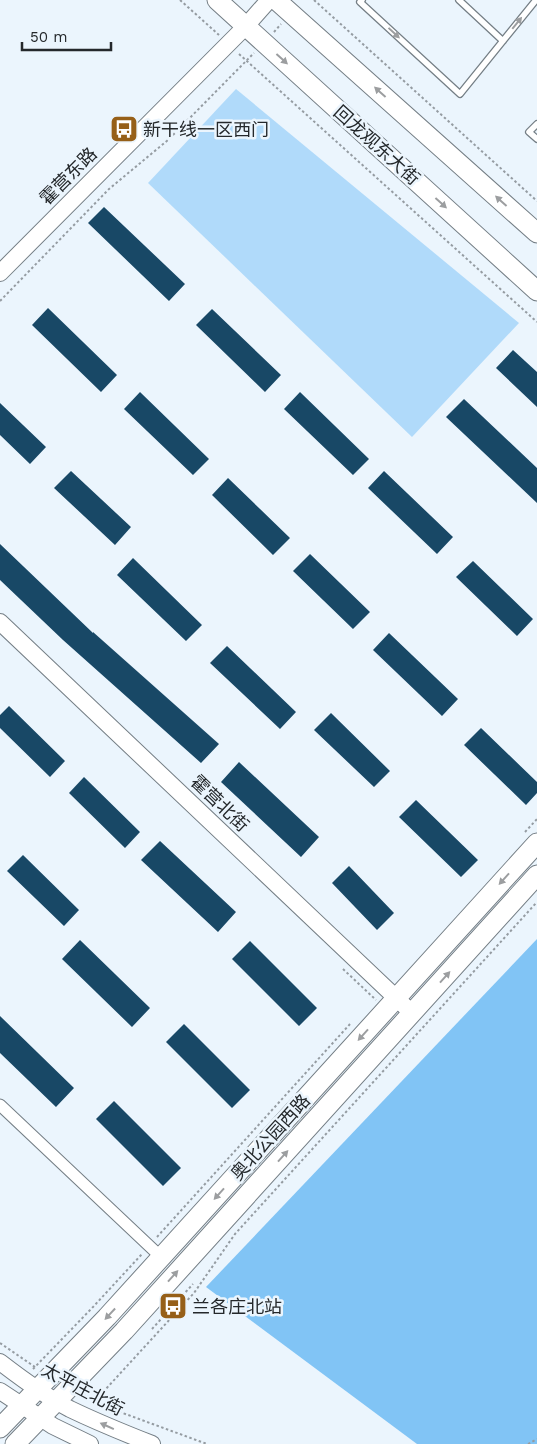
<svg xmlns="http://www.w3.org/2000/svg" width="537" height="1444" font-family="'Work Sans','Noto Sans SC',sans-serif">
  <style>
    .green { fill: #b0dafa }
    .forest { fill: #81c4f5 }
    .building { fill: #184866 }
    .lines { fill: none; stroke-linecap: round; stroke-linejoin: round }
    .lane-casing { stroke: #747e85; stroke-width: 8 }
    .street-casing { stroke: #747e85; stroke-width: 13 }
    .secondary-casing { stroke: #747e85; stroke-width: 18 }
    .primary-casing { stroke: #747e85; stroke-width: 21 }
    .path { stroke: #959ca2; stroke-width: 2; stroke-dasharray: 2.5 2.5; stroke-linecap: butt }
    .lane { stroke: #fff; stroke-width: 5.5 }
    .street { stroke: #fff; stroke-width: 11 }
    .secondary { stroke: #fff; stroke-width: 16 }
    .primary { stroke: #fff; stroke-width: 19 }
    .oneway { fill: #9c9ea0 }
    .labels { text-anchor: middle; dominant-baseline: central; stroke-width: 5; stroke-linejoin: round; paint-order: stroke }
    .poi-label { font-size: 18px; fill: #24282b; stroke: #ebf5fd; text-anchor: start }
    .street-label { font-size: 18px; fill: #24282b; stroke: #ebf5fd }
  </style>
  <rect width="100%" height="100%" fill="#ebf5fd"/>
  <!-- green -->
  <path class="green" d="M236 89 519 323 412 437 148 183Z"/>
  <!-- forest -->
  <path class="forest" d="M537 939V1444H417L206 1287Z"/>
  <!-- building -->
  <path class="building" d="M104 207 185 284 169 301 88 223Z
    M48 308 117 375 101 392 32 325Z
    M212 309 281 375 265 392 196 325Z
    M513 350 537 372V407L496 368Z
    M140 392 209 459 193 475 124 409Z
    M300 392 369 459 353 475 284 409Z
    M464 399 537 468V503L446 417Z
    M0 403 46 447 30 464 0 435Z
    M71 471 131 527 115 545 54 488Z
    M384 471 453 537 437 554 368 488Z
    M228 478 290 538 273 555 212 495Z
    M0 544 93 633V632L219 744 201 763 63 640 0 580Z
    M310 554 370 612 353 629 293 571Z
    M133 558 202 625 186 641 117 575Z
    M473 561 533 619 517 636 456 577Z
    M389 633 458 699 442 716 373 650Z
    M227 646 296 712 280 729 210 663Z
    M9 706 65 761 50 777 0 728V715Z
    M331 713 390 771 374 787 314 730Z
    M481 728 537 782V793L526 805 464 745Z
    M239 762 319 837 301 857 221 782Z
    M84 777 140 832 125 848 69 793Z
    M416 800 478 860 461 877 399 817Z
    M160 841 236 912 218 932 141 860Z
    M23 855 79 910 64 926 7 871Z
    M349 866 394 913 377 930 332 883Z
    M80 940 150 1008 132 1027 62 959Z
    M250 941 317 1008 299 1026 232 959Z
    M0 1016 74 1088 56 1107 0 1053Z
    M184 1024 250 1090 232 1108 166 1042Z
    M114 1101 181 1168 163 1186 96 1119Z"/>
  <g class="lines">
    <defs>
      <path id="lane" d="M362 0 360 2 460 94 536 0
        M459 0 503 41
        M537 124 529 132 537 139"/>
      <path id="street" d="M0 1105 161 1257"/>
      <path id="secondary" d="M0 273 246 26 269 0
        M0 622 412 1013
        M0 1362C22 1379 45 1396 70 1409 97 1422 124 1433 152 1444
        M0 1391 53 1426 90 1444"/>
      <path id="primary" d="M217 0 537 291
        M276 0 537 233
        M0 1428 107 1317 537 843
        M15 1444 124 1331 537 875"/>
    </defs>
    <!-- lane casing -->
    <use href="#lane" class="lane-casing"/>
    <!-- street casing -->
    <use href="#street" class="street-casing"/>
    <!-- secondary casing -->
    <use href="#secondary" class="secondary-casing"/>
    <!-- primary casing -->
    <use href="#primary" class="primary-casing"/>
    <!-- path -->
    <path class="path" d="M180 0 219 35
      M314 0 537 201
      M274 32 281 24
      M239 54 537 322
      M0 301 109 189 168 140 254 53
      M525 832 537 819
      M343 969 376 1000
      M157 1237 350 1024
      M152 1329 193 1284
      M0 1343 35 1367
      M33 1369 93 1307 142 1254
      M83 1394 120 1412 207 1444
      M93 1403 194 1293 235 1234 537 902
      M528 1444 537 1439"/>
    <!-- lane -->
    <use href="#lane" class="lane"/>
    <!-- street -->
    <use href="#street" class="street"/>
    <!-- secondary -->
    <use href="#secondary" class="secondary"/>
    <!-- primary -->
    <use href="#primary" class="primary"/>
  </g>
  <!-- one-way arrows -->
  <defs><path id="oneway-solid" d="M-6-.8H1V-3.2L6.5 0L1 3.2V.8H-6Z" transform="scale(1.25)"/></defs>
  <g class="oneway">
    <use href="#oneway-solid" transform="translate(517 23) rotate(-51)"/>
    <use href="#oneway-solid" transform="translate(394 33) rotate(43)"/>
    <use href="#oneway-solid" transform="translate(282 59) rotate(42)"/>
    <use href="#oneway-solid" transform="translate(380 92) rotate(-138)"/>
    <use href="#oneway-solid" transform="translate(501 201) rotate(-138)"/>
    <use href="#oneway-solid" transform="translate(441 203) rotate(42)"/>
    <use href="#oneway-solid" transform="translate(504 879) rotate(132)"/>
    <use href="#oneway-solid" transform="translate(445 977) rotate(-48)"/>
    <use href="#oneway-solid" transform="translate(363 1035) rotate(132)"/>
    <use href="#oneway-solid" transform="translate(283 1156) rotate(-48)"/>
    <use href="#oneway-solid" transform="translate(219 1194) rotate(132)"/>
    <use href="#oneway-solid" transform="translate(173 1276) rotate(-48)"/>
    <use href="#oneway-solid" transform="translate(110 1314) rotate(133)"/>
    <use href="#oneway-solid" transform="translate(107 1426) rotate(-156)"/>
  </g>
  <!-- icons -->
  <defs>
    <symbol id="bus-square" viewBox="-11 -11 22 22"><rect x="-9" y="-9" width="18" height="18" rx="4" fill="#965f18" stroke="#ebf5fd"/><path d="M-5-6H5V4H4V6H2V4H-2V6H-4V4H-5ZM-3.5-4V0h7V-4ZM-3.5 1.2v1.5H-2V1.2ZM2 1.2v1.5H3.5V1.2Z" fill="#fff"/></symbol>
  </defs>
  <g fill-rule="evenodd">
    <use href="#bus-square" x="108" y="113" width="32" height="32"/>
    <use href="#bus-square" x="157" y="1290" width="32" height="32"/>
  </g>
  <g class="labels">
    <!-- poi labels -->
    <g class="poi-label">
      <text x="143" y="129">新干线一区西门</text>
      <text x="192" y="1306">兰各庄北站</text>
    </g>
    <!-- street labels -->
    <g class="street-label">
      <text transform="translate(377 145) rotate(42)">回龙观东大街</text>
      <text transform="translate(68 176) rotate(-45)">霍营东路</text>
      <text transform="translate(220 803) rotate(44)">霍营北街</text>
      <text transform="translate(270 1137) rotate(-48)">奥北公园西路</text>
      <text transform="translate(83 1389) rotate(28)">太平庄北街</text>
    </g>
  </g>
  <!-- scale -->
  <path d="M22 42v8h89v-8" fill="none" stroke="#24282b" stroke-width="2.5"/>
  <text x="30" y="42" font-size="15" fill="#24282b" stroke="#ebf5fd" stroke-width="4" paint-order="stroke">50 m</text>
</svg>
